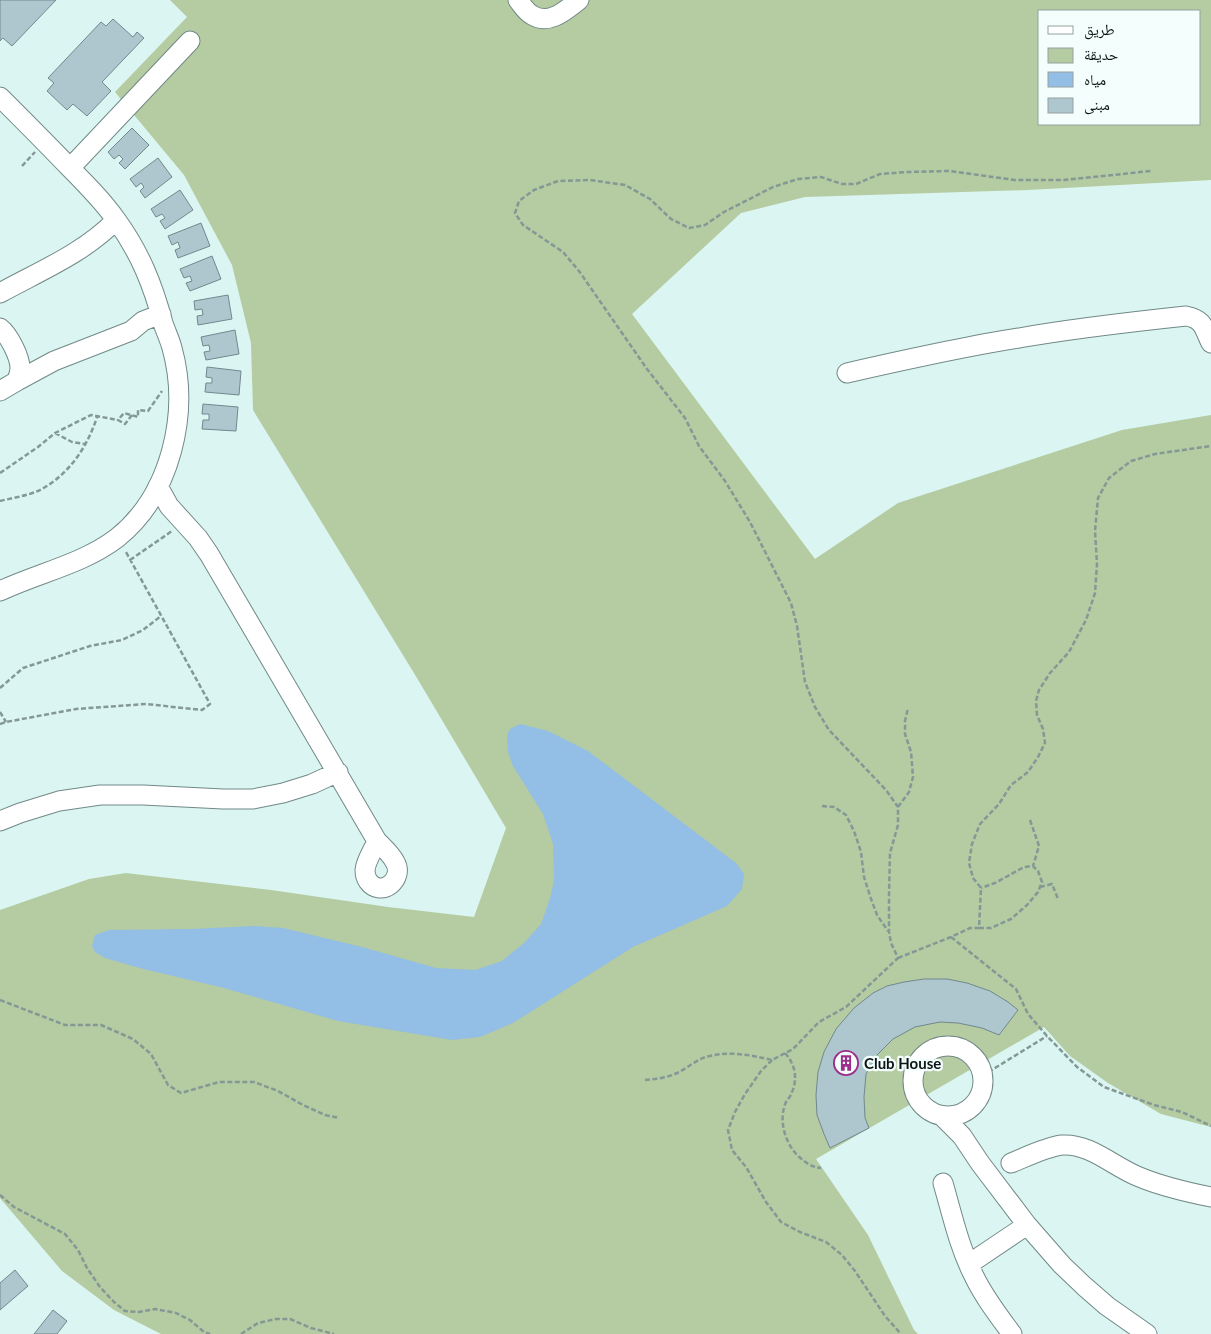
<svg xmlns="http://www.w3.org/2000/svg" width="1211" height="1334" font-family="Lato,'Noto Naskh Arabic',sans-serif">
  <style>
    .green { fill: #b5cba1; fill-rule: evenodd }
    .water { fill: #93bee5 }
    .building { fill: #aec7ce; stroke: #71888f }
    .lines { fill: none; stroke-linecap: round; stroke-linejoin: round }
    .minor-casing { stroke: #718987; stroke-width: 21 }
    .path { stroke: #849895; stroke-width: 2.5; stroke-dasharray: 5 2.5; stroke-linecap: butt }
    .minor { stroke: #fff; stroke-width: 19 }
    .labels { text-anchor: middle; dominant-baseline: central; stroke-width: 4.5; stroke-linejoin: round; paint-order: stroke }
    .poi-label { font-size: 15px; font-weight: bold; fill: #0b1514; stroke: #f3fefd; text-anchor: start }
  </style>
  <rect width="100%" height="100%" fill="#daf5f2"/>
  <!-- green -->
  <path class="green" d="M170 0H1211V180L1028 190 805 197 741 213 632 314 815 559 898 503 1122 430 1211 415V1127L1161 1114 1108 1083 1070 1056 1044 1027 816 1159 868 1235 914 1330 918 1334H161L114 1310 62 1271 0 1198V910L89 879 126 873 271 890 388 907 474 917 506 828 417 678 253 410 251 343 232 265 184 175 115 92 187 17ZM1040 11H1200V124H1040Z"/>
  <!-- water -->
  <path class="water" d="M520 724 548 731 588 751 736 863 744 874 742 889 727 906 633 947 513 1023 480 1037 452 1040 338 1021 220 987 143 969 105 958 95 952 92 946 95 935 109 930 191 929 254 926 283 928 362 947 436 968 475 970 502 961 524 943 541 924 550 898 554 880 553 844 543 814 513 766 508 752 507 735 510 729Z"/>
  <!-- building -->
  <path class="building" d="M0 0H56L12 46 3 38 0 41Z
    M113 19 133 37 137 32 144 38 102 82 111 91 87 116 73 104 67 110 47 91 54 83 48 78 101 22 106 26Z
    M132 128 149 145 125 169 119 163 123 159 119 155 114 159 108 152Z
    M158 158 172 177 145 198 140 191 144 187 141 183 136 187 130 179Z
    M180 190 193 210 165 229 160 221 165 218 162 214 156 217 151 209Z
    M201 223 210 246 178 258 175 250 180 248 178 242 172 245 168 236Z
    M212 256 221 279 190 291 186 283 192 281 190 276 184 278 180 269Z
    M228 295 232 319 198 325 197 316 203 315 202 309 195 310 194 301Z
    M235 330 239 354 206 360 204 352 210 351 209 345 203 346 201 337Z
    M207 367 241 371 239 395 205 392 206 383H212V378L206 377Z
    M203 404 238 407 236 431 202 429 203 420H209V414H202Z
    M924 979H947L967 983 990 991 1008 1002 1018 1010 999 1035 982 1028 958 1023 940 1022 915 1027 893 1039 877 1055 866 1074 864 1097 865 1118 869 1128 830 1148 824 1134 817 1115 816 1095 818 1072 824 1052 836 1029 854 1008 873 993 887 986 904 982Z
    M15 1270 28 1286 0 1310V1283Z
    M53 1310 67 1321 57 1334H34Z"/>
  <g class="lines">
    <defs>
      <path id="minor" d="M518 0C522 5 526 12 532 15 549 26 566 10 579 0
        M0 97C23 120 46 143 69 167 86 184 103 201 117 221 140 253 153 285 163 323 166 332 170 340 172 348 190 413 171 495 117 538 83 564 38 573 0 591
        M70 168 190 41
        M0 293C40 271 84 253 116 220
        M0 328C9 335 20 357 20 368 20 373 18 377 17 381
        M847 373C904 360 961 347 1019 338 1075 328 1130 322 1186 316 1204 319 1204 329 1211 343
        M0 391 17 381 54 361 131 331 143 321 161 314
        M158 486 169 506 198 538 209 554 377 841
        M0 821 20 813 59 801 100 795H143L223 799H253L283 793 312 784 338 772
        M377 841C383 847 391 854 395 862 405 879 381 899 368 881 366 878 365 874 365 870 366 860 374 849 377 841Z
        M913 1081a35 35 0 1 1 70 0a35 35 0 1 1-70 0Z
        M942 1116 962 1136 980 1163 1027 1225 1062 1265 1084 1286 1107 1306 1147 1334
        M1011 1163C1026 1157 1046 1147 1062 1145 1089 1143 1113 1166 1137 1176 1160 1186 1186 1192 1211 1197
        M943 1183C952 1214 959 1247 974 1276 984 1297 998 1315 1012 1334
        M969 1264 1027 1225"/>
    </defs>
    <!-- minor casing -->
    <use href="#minor" class="minor-casing"/>
    <!-- path -->
    <path class="path" d="M22 166 35 152
      M132 415 125 424 118 420 124 413 138 417V410L148 411 162 391
      M55 433 72 442 85 444
      M0 473 38 447 55 433 91 415 118 420
      M0 501C12 498 26 496 38 491 68 476 87 448 97 417
      M130 560 172 531
      M0 688 23 668 90 646 122 640 143 630 161 616
      M0 712 6 722
      M0 724 6 722 76 709 146 704 202 710 210 704 126 552
      M822 806 834 807 846 815 854 831 861 852 864 877 870 896 877 915 888 931
      M898 807 909 792 913 777 911 752 905 734V721L908 708
      M1030 820 1039 846 1033 866
      M1040 887 1052 884 1058 899
      M979 928H991L1011 919 1027 905 1038 892 1042 882 1038 871 1033 866 1024 867 995 883 981 888
      M951 937 1016 989 1028 1014 1047 1036 1077 1067 1104 1087 1154 1105 1182 1112 1211 1126
      M898 958 951 937 970 928H979L981 888 973 878 969 863 972 844 980 824 999 804 1011 785 1028 772 1038 757 1045 743 1043 729 1037 715 1036 701 1039 690 1050 673 1069 652 1086 620 1095 593 1097 564 1095 531 1098 498 1109 478 1131 461 1155 454 1211 446
      M0 1000 65 1025H101L133 1039 151 1054 168 1085 181 1093 219 1082H254L278 1091 303 1105 325 1115 339 1118
      M785 1053C795 1064 798 1078 792 1092 791 1096 788 1099 786 1102 778 1120 785 1143 798 1156 806 1163 811 1167 821 1168
      M772 1060 761 1071 745 1094 735 1112 728 1130 732 1150 746 1167 766 1202 781 1222 800 1232 826 1242 842 1255 855 1271 885 1316 901 1334
      M982 1076 1047 1036
      M645 1080C656 1079 668 1078 679 1072 689 1067 698 1058 710 1056 730 1051 751 1055 772 1060L793 1049 819 1022 846 1007 898 958 891 943 889 932V894L890 853 898 825V807L886 790 829 730 815 707 805 682 797 626 791 603 750 522 725 481 699 446 685 418 647 369 579 271 563 252 523 225 515 213 519 201 534 190 558 181 590 180 625 185 650 199 671 219 689 228 705 225 724 212 773 187 798 179 821 177 842 184H856L880 174 907 172 949 171 1015 180H1064L1151 171
      M0 1195 14 1207 65 1234 78 1250 87 1268 100 1287 114 1302 125 1311 139 1312 155 1309 176 1313 190 1320 204 1332 210 1334
      M241 1334 258 1323 276 1319H290L311 1328 334 1334"/>
    <!-- minor -->
    <use href="#minor" class="minor"/>
  </g>
  <!-- icons -->
  <defs>
    <symbol id="building-ring" viewBox="-11 -11 22 22"><circle r="9.5" fill="#f3fefd" stroke="#9c2e8d" stroke-width="1.5"/><path d="M-4-6H4V6H1V3H-1V6H-4ZM-2.5-4.3h1.7v1.8h-1.7ZM.8-4.3h1.7v1.8H.8ZM-2.5-1h1.7V.8h-1.7ZM.8-1h1.7V.8H.8Z" fill="#9c2e8d"/></symbol>
  </defs>
  <g fill-rule="evenodd">
    <use href="#building-ring" x="832" y="1049" width="28" height="28"/>
  </g>
  <g class="labels">
    <!-- poi labels -->
    <g class="poi-label">
      <text x="864" y="1063">Club House</text>
    </g>
  </g>
  <!-- legend -->
  <rect x="1038" y="10" width="162" height="115" fill="#f3fefd" stroke="#96a1a0"/>
  <rect x="1048" y="26" width="25" height="8" fill="#ffffff" stroke="#96a1a0"/>
  <text x="1084" y="35" font-size="15" fill="#0b1514">طريق</text>
  <rect x="1048" y="48" width="25" height="15" fill="#b5cba1" stroke="#96a1a0"/>
  <text x="1084" y="60" font-size="15" fill="#0b1514">حديقة</text>
  <rect x="1048" y="72" width="25" height="15" fill="#93bee5" stroke="#96a1a0"/>
  <text x="1084" y="85" font-size="15" fill="#0b1514">مياه</text>
  <rect x="1048" y="98" width="25" height="15" fill="#aec7ce" stroke="#96a1a0"/>
  <text x="1084" y="110" font-size="15" fill="#0b1514">مبنى</text>
</svg>
